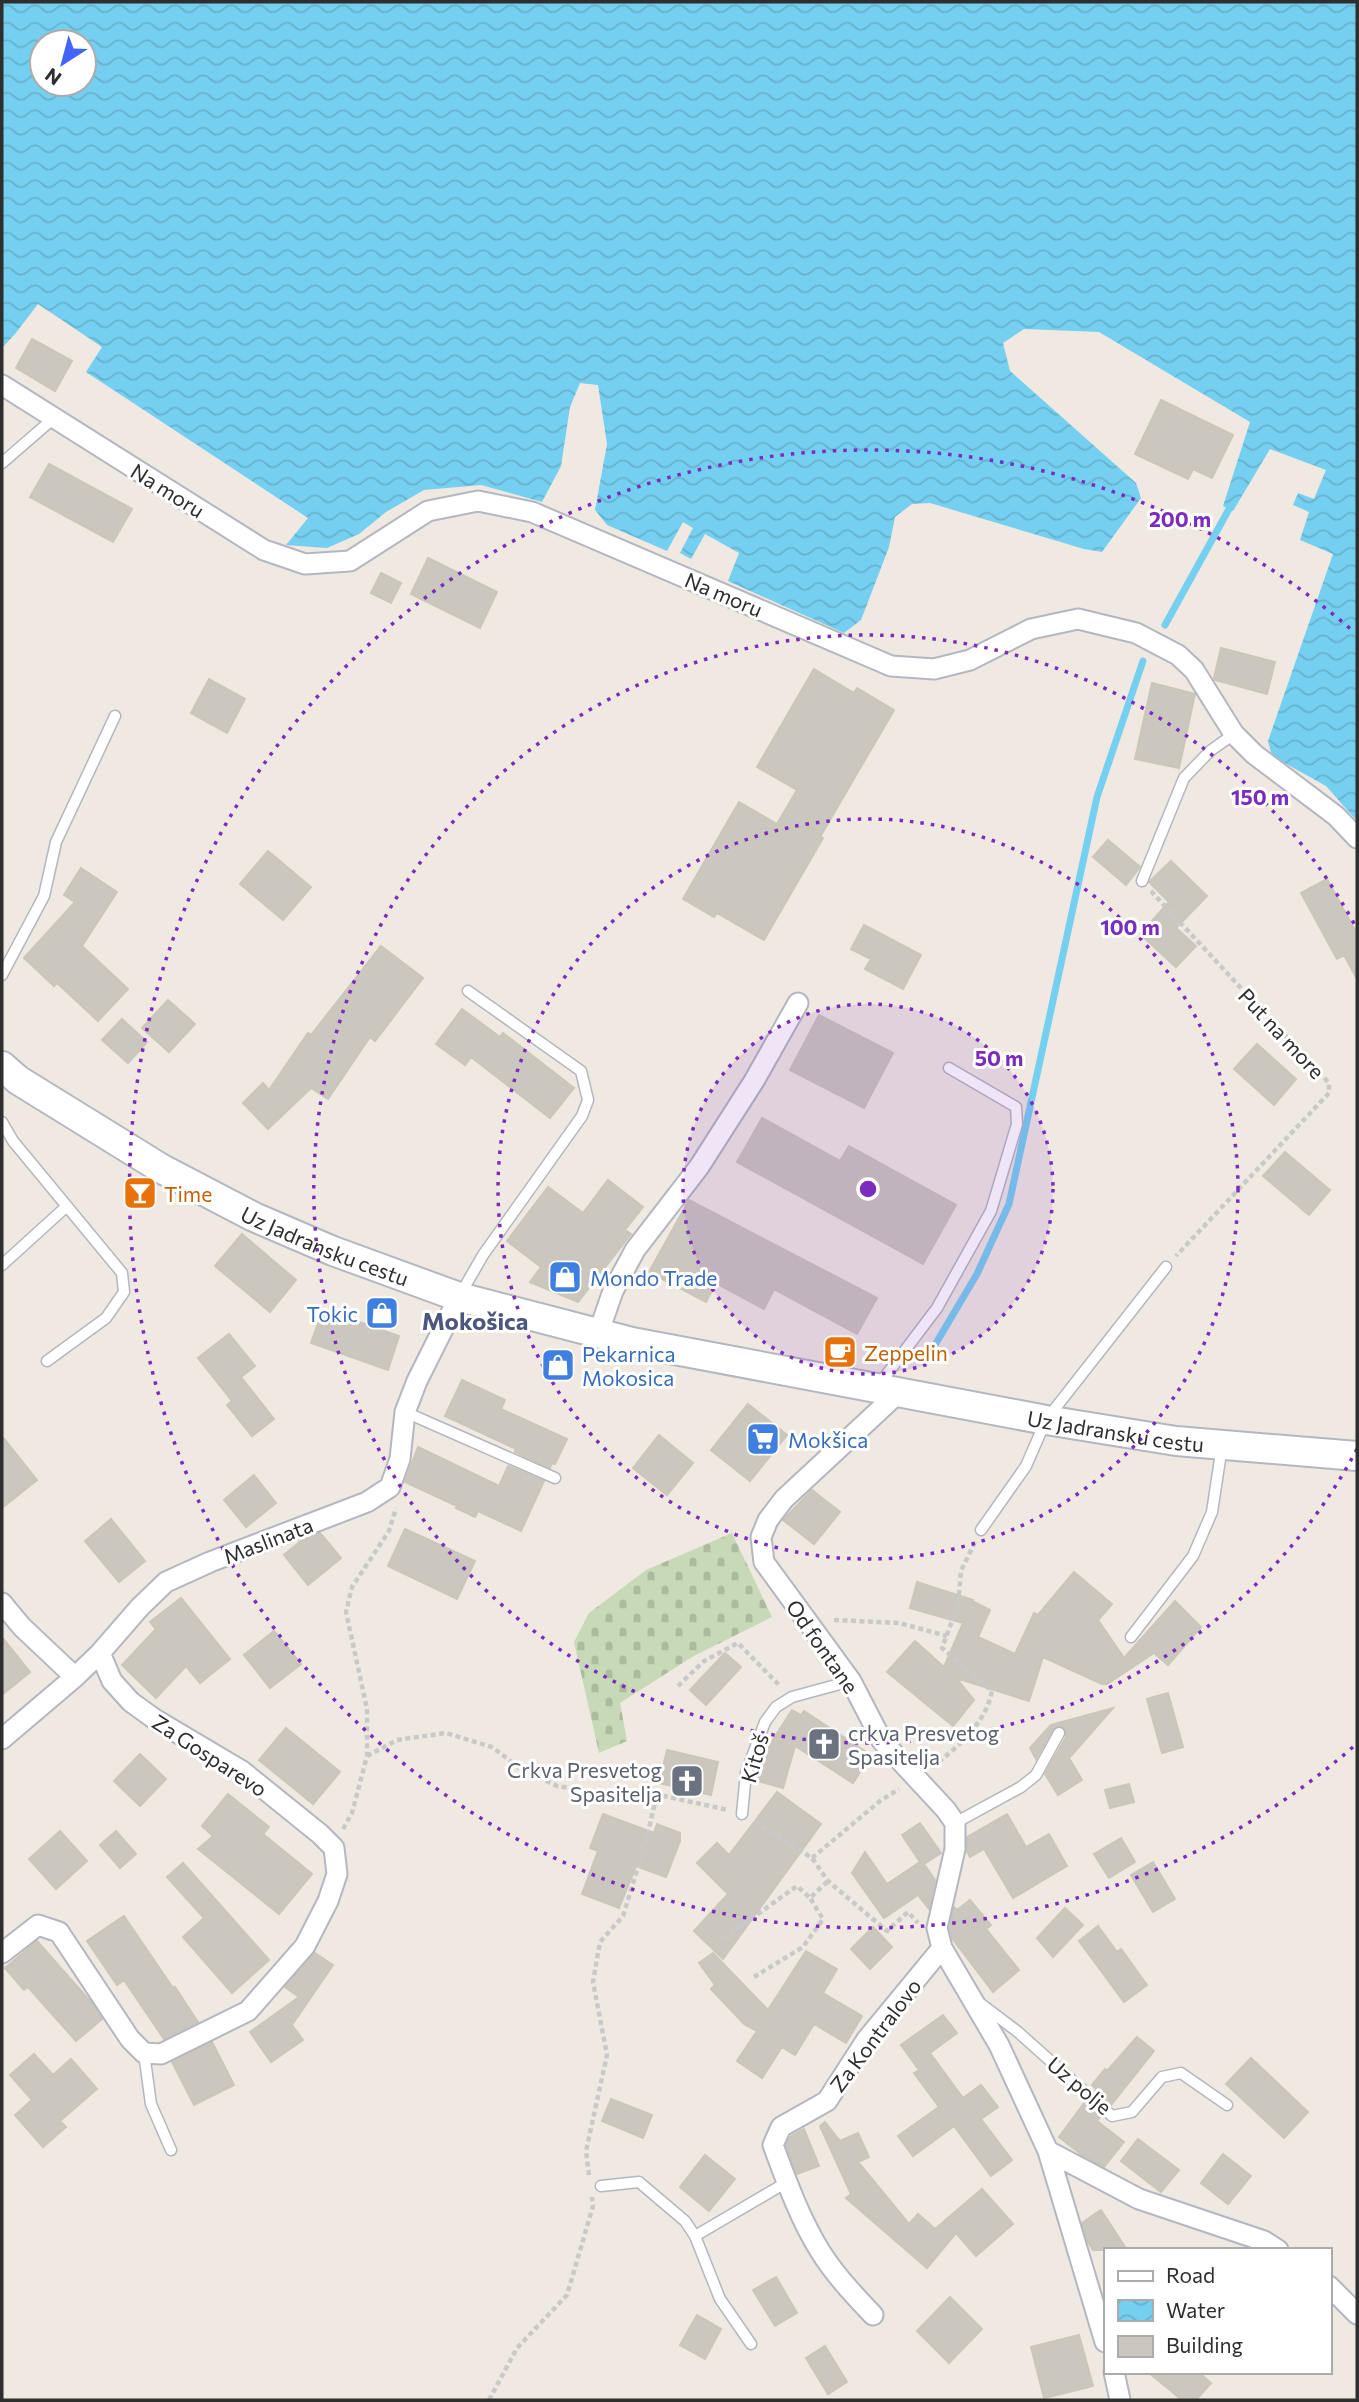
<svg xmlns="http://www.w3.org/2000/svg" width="1359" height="2402" font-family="Commissioner,sans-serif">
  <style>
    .cemetery { fill: url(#cemetery-stones) }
    .water { fill: url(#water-waves); fill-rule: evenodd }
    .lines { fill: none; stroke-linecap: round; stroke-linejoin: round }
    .stream { stroke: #75cff0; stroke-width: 7 }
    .building { fill: #cbc7bf; stroke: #cbc5ba; stroke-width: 2 }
    .service-casing { stroke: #b4b7c1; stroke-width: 13 }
    .minor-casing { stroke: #b4b7c1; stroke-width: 23 }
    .secondary-casing { stroke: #b4b7c1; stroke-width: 32 }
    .path { stroke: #c9c9c9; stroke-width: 4.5; stroke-dasharray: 5 3.5; stroke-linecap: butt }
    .service { stroke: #fff; stroke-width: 10 }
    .minor { stroke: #fff; stroke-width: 19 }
    .secondary { stroke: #fff; stroke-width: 28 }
    .ring { fill: none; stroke: #7b2cbf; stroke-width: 3.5; stroke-dasharray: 3.5 7 }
    .labels { text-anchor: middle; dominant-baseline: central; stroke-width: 6; stroke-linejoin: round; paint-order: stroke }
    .street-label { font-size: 21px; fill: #2e2e2e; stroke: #fff }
    .food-label { font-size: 21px; fill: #c56008; stroke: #fff; text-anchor: start }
    .shop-label { font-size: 21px; fill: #366cbe; stroke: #fff; text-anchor: start }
    .worship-label { font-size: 21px; fill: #5b616d; stroke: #fff; text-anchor: start }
    .quarter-label { font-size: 24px; font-weight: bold; fill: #4d5680; stroke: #fff }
    .centre { fill: #7b2cbf; stroke: #fff; stroke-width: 3.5 }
    .ring-label { font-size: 21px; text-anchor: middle; font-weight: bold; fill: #7b2cbf; stroke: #fff; stroke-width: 6; stroke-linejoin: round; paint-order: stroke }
  </style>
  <defs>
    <pattern id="cemetery-stones" width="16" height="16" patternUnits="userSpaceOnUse" patternTransform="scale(1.75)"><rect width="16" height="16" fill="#c8d9b8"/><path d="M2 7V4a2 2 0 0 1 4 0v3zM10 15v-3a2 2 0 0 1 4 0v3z" fill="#acbb9e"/></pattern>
    <pattern id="water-waves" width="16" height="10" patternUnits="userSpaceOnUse" patternTransform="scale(1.75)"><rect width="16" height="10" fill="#75cff0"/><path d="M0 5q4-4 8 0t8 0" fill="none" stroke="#66b2ce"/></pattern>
  </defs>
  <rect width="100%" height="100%" fill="#efe9e1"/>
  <!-- cemetery -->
  <path class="cemetery" d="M732 1533 772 1617 692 1657 620 1703 627 1741 599 1753 574 1642 589 1613 646 1570Z"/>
  <!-- water -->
  <path class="water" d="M2 2H1357V821L1326 786 1272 756 1268 741 1333 554 1300 540 1309 512 1293 505 1298 493 1314 499 1326 470 1270 449 1233 511 1223 506 1250 422 1099 332 1024 329 1003 343 1010 371 1136 483 1141 498 1102 552 1084 549 930 503 912 504 895 517 889 547 861 620 844 633 728 581 739 553 705 534 691 559 680 553 693 528 683 522 667 551 607 525 595 510 607 444 598 385 580 383 570 407 561 466 542 502 481 485 424 490 386 512 359 534 327 548 286 545 308 518 86 372 102 347 38 304 15 334 2 348ZM42 42H84V84H42Z"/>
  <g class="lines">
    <!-- stream -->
    <path class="stream" d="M1165 625 1229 509
      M929 1355 977 1274 1009 1204 1097 797 1143 661"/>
  </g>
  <!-- building -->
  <path class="building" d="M32 339 72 361 55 391 16 368Z
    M1161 400 1233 435 1212 478 1193 469 1188 479 1135 454Z
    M49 464 132 509 113 542 30 497Z
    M428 558 497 592 480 628 411 594Z
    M381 573 401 583 391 603 371 593Z
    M1221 648 1275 662 1267 694 1215 680 1214 678Z
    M814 669 854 693 857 688 894 710 820 837 823 838 764 940 717 913 714 917 683 899 739 802 777 824 797 790 757 767Z
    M209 679 245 699 227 733 191 713Z
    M1152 683 1195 694 1179 768 1135 759Z
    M1108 840 1140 867 1126 885 1093 857Z
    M268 851 311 887 283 920 240 884Z
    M1171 861 1207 896 1176 928 1196 946 1176 967 1140 934 1169 902 1149 882Z
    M81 868 117 892 82 946 128 989 98 1021 57 983 54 986 24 958 75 902 64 895Z
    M1327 879 1357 934V979L1344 955 1337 959 1301 893Z
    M864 925 921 955 903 989 865 969 871 959 851 949Z
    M381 946 423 978 375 1041 370 1037 328 1099 311 1088 268 1129 243 1103 263 1083 269 1090 308 1033 311 1035Z
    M168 1000 195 1024 169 1052 142 1028Z
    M462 1009 500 1037 503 1033 574 1088 550 1118 471 1057 465 1065 436 1044Z
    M819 1015 893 1053 864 1108 790 1070Z
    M122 1019 147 1042 128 1063 102 1040Z
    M1257 1044 1296 1079 1274 1105 1234 1069Z
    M762 1118 840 1161 849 1146 956 1205 923 1264 737 1162Z
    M1285 1152 1330 1190 1309 1215 1263 1176Z
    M608 1180 643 1207 625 1230 631 1234 578 1302 530 1282 541 1267 507 1241 548 1187 583 1213Z
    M689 1200 877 1298 857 1334 774 1289 764 1309 716 1283 706 1302 649 1272Z
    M242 1234 296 1280 270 1312 215 1266Z
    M323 1309 399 1336 388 1370 311 1343Z
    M229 1334 255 1366 241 1377 274 1419 252 1436 227 1405 232 1401 198 1358Z
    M462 1380 505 1400 501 1409 567 1439 555 1464 552 1463 550 1468 515 1452 516 1449 445 1416Z
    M748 1404 787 1435 750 1481 711 1450Z
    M659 1435 693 1463 667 1495 633 1468Z
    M2 1436 37 1480 2 1508Z
    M418 1447 499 1486 508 1466 544 1481 521 1531 478 1511 475 1517 456 1508 457 1506 405 1482Z
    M254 1475 276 1503 246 1527 224 1500Z
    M812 1490 840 1512 814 1544 783 1520Z
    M111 1519 145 1561 119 1582 85 1541Z
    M405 1529 475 1561 457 1599 388 1566Z
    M320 1533 341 1558 308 1585 284 1555 302 1540Z
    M1074 1572 1112 1604 1098 1620 1124 1658 1175 1601 1201 1627 1168 1665 1154 1653 1107 1684H1102L1043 1657 1029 1701 956 1678 974 1700 953 1726 887 1672 915 1641 944 1667 963 1623 910 1608 917 1582 973 1600 972 1601 990 1610 978 1637 1015 1654 1034 1613 1038 1615Z
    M181 1598 230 1659 200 1683 186 1666 156 1698 122 1665 156 1629 150 1622Z
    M274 1631 301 1664 270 1688 244 1655Z
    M2 1637 30 1672 2 1695Z
    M725 1653 741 1667 706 1705 690 1690Z
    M1168 1693 1183 1747 1162 1753 1147 1699Z
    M1113 1708 1069 1758 1082 1780 1058 1795 1045 1774 1066 1737 1065 1729 1060 1726 1053 1729 1036 1759 1030 1748 1051 1725Z
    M792 1710 801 1715 804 1711 871 1755 853 1783 795 1746 783 1788 754 1780 765 1745 769 1746Z
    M286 1728 340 1772 313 1804 259 1760Z
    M667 1750 718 1762 711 1795 659 1783Z
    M140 1754 166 1779 140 1806 114 1781Z
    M1129 1784 1134 1802 1110 1808 1105 1790Z
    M777 1792 821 1824 723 1959 694 1931 728 1894 697 1863 717 1843 729 1855Z
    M228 1794 269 1827 263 1834 312 1874 279 1914 198 1849 213 1836 202 1826Z
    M603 1814 654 1833 657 1824 680 1833V1841L666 1877 636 1866 619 1908 582 1894 598 1851 590 1848Z
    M1007 1814 1026 1847 1049 1834 1067 1866 1013 1898 984 1849 970 1857 967 1852V1837Z
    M920 1823 941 1853 924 1864 935 1880 929 1909 918 1895 884 1918 852 1873 865 1852 887 1884 920 1862 902 1835Z
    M60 1831 87 1861 56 1889 29 1859Z
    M116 1831 136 1854 120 1868 100 1845Z
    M1121 1838 1135 1862 1109 1878 1094 1854Z
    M1153 1862 1175 1899 1153 1912 1131 1875Z
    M183 1863 269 1960 232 1993 183 1937 204 1918 167 1877Z
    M970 1900 991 1925 986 1929 1019 1970 993 1992 952 1938 950 1928 954 1907 957 1910Z
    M1065 1908 1083 1925 1053 1957 1037 1938Z
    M124 1916 173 1988 175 1987 198 2022 164 2039 124 1980 117 1985 87 1941Z
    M1098 1926 1117 1952 1121 1949 1147 1985 1124 2002 1079 1941Z
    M873 1927 892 1947 870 1969 851 1949Z
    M37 1941 91 2002 102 2019 76 2041 28 1987 24 1990 5 1968Z
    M806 1951 837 1969 823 1993 862 2016 846 2043 814 2024 795 2055 782 2047 762 2078 737 2061 757 2031 744 2024 711 1989 715 1985 699 1963 713 1953 768 2010Z
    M315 1953 333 1965 292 2025 303 2040 271 2062 250 2032 299 1997 285 1987Z
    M943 2015 957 2033 930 2053 963 2098 981 2085 998 2107 981 2119 1012 2160 991 2176 954 2126 913 2156 898 2136 939 2107 914 2073 919 2070 901 2045Z
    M1137 2037 1154 2051 1111 2105 1095 2091 1096 2089 1092 2085 1105 2069 1107 2071Z
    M212 2042 234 2085 194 2105 172 2062Z
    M34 2054 53 2075 71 2059 97 2089 60 2121 66 2127 43 2147 15 2115 32 2100 10 2075Z
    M1251 2058 1308 2112 1284 2138 1226 2084Z
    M611 2099 652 2115 643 2138 602 2121Z
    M1085 2102 1101 2116 1097 2121 1124 2142 1104 2167 1082 2155 1059 2137Z
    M825 2122 840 2141 858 2133 869 2157 858 2162 909 2224 918 2214 935 2229 982 2189 1013 2224 976 2256 956 2233 927 2268 846 2198 851 2194 820 2126Z
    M804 2129 819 2166 797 2174 786 2145 791 2136Z
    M1138 2139 1179 2170 1161 2192 1121 2161Z
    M1223 2154 1251 2176 1228 2204 1201 2183Z
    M705 2155 735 2179 709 2211 680 2187Z
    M1101 2210 1127 2250H1093L1088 2242 1082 2223Z
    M776 2277 797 2313 775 2326 753 2290Z
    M950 2297 982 2329 949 2363 917 2331Z
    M697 2315 721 2329 705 2359 680 2345Z
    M1079 2335 1093 2386 1044 2398 1031 2347Z
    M825 2346 847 2382 828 2394 806 2358Z
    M1148 2372H1198L1211 2383 1196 2400H1182Z"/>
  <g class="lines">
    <defs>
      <path id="service" d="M2 463 54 418
        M1142 881 1184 778 1210 751 1234 734
        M2 975 44 896 56 842 115 716
        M2 1122 13 1141 122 1273 124 1292 106 1318 47 1361
        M2 1265 67 1206
        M460 1295 483 1255 582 1116 588 1100 581 1071 468 991
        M878 1386 937 1308 991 1211 1017 1124 1016 1107 949 1068
        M405 1412 555 1478
        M981 1530 1026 1466 1046 1420 1166 1267
        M1131 1637 1193 1556 1212 1512 1222 1446
        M742 1814 746 1773 765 1722 776 1707 792 1697 851 1681
        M955 1823 1021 1787 1036 1775 1059 1733
        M981 2004 1018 2032 1112 2116 1132 2112 1162 2077 1181 2073 1227 2105
        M144 2053 151 2104 171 2150
        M601 2186 639 2182 685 2221 695 2236 720 2299 751 2344
        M695 2236 787 2182"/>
      <path id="minor" d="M2 385 264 550 305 564 350 561 428 511 478 501 532 512 891 666 934 669 970 660 1031 629 1078 619 1136 633 1178 655 1194 670 1234 734 1254 754 1336 816 1357 838
        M598 1334 613 1291 635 1250 699 1167 754 1081 798 1003
        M898 1393 784 1499 768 1520 761 1537 764 1562 851 1681 882 1741 946 1810 955 1823V1849L937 1928 942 1948 999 2045 1048 2151 1105 2342
        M2 1603 22 1627 75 1677
        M2 1739 75 1677 100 1653 140 1607 166 1582 210 1562 367 1502 390 1487 400 1459 405 1412 417 1381 459 1297
        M2 1953 38 1925 59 1932 130 2039 144 2053 161 2054 248 2011 305 1946 328 1901 337 1874 334 1848 320 1834 242 1771 156 1720 131 1702 112 1681 100 1653
        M1048 2151 1139 2199 1264 2241 1278 2250
        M1329 2286 1357 2314
        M873 2315C854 2295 835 2275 820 2251 800 2219 786 2180 773 2145L781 2127 827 2101 867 2039 942 1948
        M1114 2372 1120 2400"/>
      <g id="secondary">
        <path id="s1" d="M2 1066 18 1080 162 1169 254 1217 333 1251 459 1297 632 1342 1046 1420 1176 1441 1357 1456"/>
      </g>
    </defs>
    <!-- service casing -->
    <use href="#service" class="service-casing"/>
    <!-- minor casing -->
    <use href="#minor" class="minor-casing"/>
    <!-- secondary casing -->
    <use href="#secondary" class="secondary-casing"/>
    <!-- path -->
    <path class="path" d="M1151 891 1329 1083V1093L1176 1256
      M834 1620 899 1623 947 1636
      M678 1686 704 1661 738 1643 780 1686
      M367 1756 397 1740 446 1733 492 1747 521 1769 557 1786 599 1792 641 1791 728 1810
      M932 1767C957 1748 986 1723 992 1691L942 1648 958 1605 961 1571 975 1542
      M755 1822 812 1858 828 1881 887 1931 908 1912 918 1923
      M343 1829 352 1813 367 1756V1709L346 1612 352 1587 389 1531 396 1508
      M812 1858 880 1801 899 1789
      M723 1939 797 1886 810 1898 828 1881
      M754 1977 803 1947 823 1919 810 1898
      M589 2175 586 2151 607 2055 593 1982 600 1942 623 1916 646 1841 657 1794
      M489 2400 517 2348 567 2295 593 2206 592 2197"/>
    <!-- service -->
    <use href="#service" class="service"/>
    <!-- minor -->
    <use href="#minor" class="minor"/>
    <!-- secondary -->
    <use href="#secondary" class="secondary"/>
  </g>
  <!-- distance rings -->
  <circle cx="868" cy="1189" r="185" fill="#7b2cbf" fill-opacity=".12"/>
  <g class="ring">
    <circle cx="868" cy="1189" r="185"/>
    <circle cx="868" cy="1189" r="370"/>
    <path d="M1357 1449A554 554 0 1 1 1357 929"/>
    <path d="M1353 1747A739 739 0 1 1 1353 631"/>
  </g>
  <!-- icons -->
  <defs>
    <symbol id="bar-square" viewBox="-11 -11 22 22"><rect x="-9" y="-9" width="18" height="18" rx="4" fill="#e8710a" stroke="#fff"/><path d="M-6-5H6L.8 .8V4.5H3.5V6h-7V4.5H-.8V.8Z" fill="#fff"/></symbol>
    <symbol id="shop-square" viewBox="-11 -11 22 22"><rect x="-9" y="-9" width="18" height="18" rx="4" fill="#3f7fe0" stroke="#fff"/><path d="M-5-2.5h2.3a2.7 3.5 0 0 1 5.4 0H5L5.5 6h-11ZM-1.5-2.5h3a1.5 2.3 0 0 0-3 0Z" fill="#fff"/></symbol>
    <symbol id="cafe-square" viewBox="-11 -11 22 22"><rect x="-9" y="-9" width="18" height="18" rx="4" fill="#e8710a" stroke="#fff"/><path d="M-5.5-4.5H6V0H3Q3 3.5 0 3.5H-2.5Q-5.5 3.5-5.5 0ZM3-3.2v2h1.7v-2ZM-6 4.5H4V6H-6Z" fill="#fff"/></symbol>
    <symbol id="supermarket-square" viewBox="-11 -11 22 22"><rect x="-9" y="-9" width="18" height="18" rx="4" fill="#3f7fe0" stroke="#fff"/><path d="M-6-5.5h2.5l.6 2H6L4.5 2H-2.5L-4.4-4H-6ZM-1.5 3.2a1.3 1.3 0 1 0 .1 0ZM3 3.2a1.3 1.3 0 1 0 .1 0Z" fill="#fff"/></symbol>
    <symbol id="church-square" viewBox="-11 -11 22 22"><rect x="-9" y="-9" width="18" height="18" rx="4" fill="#6b7280" stroke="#fff"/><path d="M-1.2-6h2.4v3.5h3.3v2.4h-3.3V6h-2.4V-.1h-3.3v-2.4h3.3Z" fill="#fff"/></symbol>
  </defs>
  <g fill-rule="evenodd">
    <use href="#bar-square" x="121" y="1174" width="38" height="38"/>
    <use href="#shop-square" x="546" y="1258" width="38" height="38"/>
    <use href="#shop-square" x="363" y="1294" width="38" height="38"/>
    <use href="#cafe-square" x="821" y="1333" width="38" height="38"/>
    <use href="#shop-square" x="539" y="1346" width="38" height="38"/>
    <use href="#supermarket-square" x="744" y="1420" width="38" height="38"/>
    <use href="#church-square" x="805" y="1725" width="38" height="38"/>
    <use href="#church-square" x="668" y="1762" width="38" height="38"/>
  </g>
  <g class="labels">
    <!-- street labels -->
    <g class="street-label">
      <text transform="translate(168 490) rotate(32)">Na moru</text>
      <text transform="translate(724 594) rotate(23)">Na moru</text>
      <text transform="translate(1282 1033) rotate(47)">Put na more</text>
      <text stroke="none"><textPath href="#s1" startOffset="371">Uz Jadransku cestu</textPath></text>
      <text stroke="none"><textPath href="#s1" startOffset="1185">Uz Jadransku cestu</textPath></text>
      <text transform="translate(268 1540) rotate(-21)">Maslinata</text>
      <text transform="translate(823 1646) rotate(55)">Od fontane</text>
      <text transform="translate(210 1755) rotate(33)">Za Gosparevo</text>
      <text transform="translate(754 1758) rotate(-74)">Kitoš</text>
      <text transform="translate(875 2035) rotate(-53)">Za Kontralovo</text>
      <text transform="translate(1080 2085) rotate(40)">Uz polje</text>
    </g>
    <!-- food labels -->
    <g class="food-label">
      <text x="164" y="1193">Time</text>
      <text x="864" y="1352">Zeppelin</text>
    </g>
    <!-- shop labels -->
    <g class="shop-label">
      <text x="590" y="1277">Mondo Trade</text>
      <text x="358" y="1313" text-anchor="end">Tokic</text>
      <text x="582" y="1353">Pekarnica<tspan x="582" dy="24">Mokosica</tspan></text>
      <text x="788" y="1439">Mokšica</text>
    </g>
    <!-- worship labels -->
    <g class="worship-label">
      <text x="848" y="1732">crkva Presvetog<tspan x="848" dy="24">Spasitelja</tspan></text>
      <text x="662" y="1769" text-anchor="end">Crkva Presvetog<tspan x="662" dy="24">Spasitelja</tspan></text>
    </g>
    <!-- quarter labels -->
    <g class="quarter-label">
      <text x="475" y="1320">Mokošica</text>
    </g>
  </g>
  <circle cx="868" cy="1189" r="10" class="centre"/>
  <g class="ring-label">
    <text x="1180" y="527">200 m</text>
    <text x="1260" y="805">150 m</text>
    <text x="1130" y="935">100 m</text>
    <text x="999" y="1066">50 m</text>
  </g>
  <!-- border -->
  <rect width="1359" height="2402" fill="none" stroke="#2e2e2e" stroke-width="7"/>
  <!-- legend -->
  <rect x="1104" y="2248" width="228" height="126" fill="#ffffff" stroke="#ababab" stroke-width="2"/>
  <rect x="1118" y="2271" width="35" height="10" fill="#ffffff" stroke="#ababab" stroke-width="2"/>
  <text x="1166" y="2283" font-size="21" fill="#2e2e2e">Road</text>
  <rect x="1118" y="2300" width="35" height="21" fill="url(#water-waves)" stroke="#ababab" stroke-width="2"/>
  <text x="1166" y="2318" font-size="21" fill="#2e2e2e">Water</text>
  <rect x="1118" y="2336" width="35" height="21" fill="#cbc7bf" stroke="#ababab" stroke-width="2"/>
  <text x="1166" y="2353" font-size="21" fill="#2e2e2e">Building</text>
  <!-- north arrow -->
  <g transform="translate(63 63) rotate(216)"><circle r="33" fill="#ffffff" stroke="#ababab" stroke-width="2"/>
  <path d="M0-5L12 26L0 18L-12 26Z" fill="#4264fb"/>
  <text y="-10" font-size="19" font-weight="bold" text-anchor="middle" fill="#2e2e2e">N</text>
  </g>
</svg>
